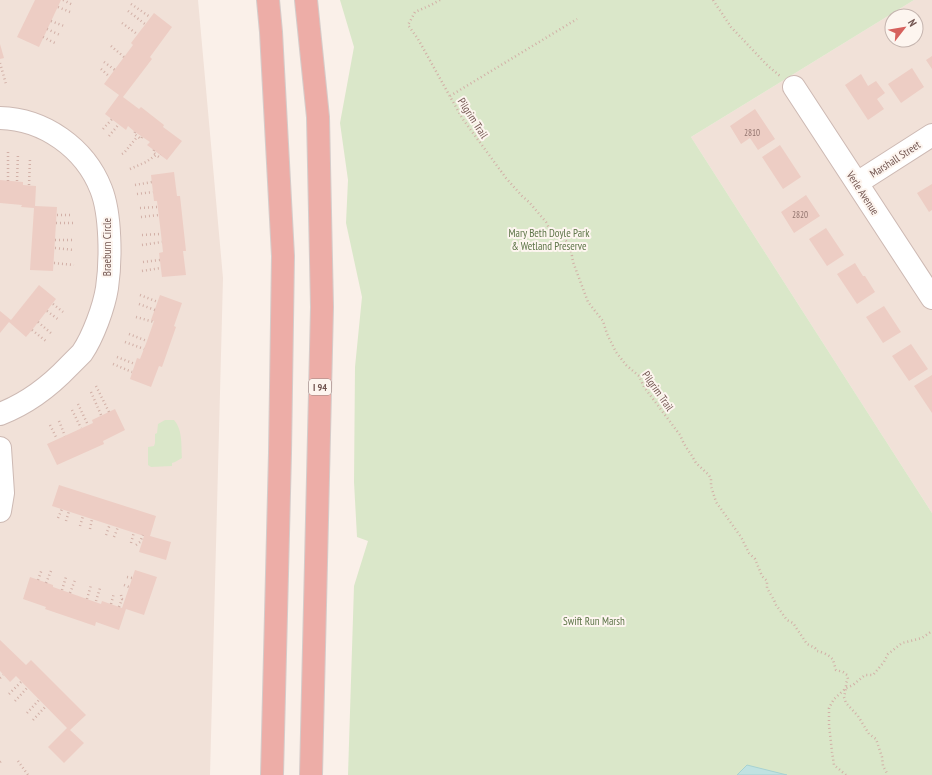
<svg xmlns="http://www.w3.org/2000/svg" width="932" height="775" font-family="'PT Sans Narrow',sans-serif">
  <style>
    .residential { fill: #f1e1d8; fill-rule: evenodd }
    .green { fill: #dae7c9 }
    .water { fill: #c0e2e1; stroke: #a7d2d1 }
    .building { fill: #edcdc4 }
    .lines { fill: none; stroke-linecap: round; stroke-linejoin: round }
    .minor-casing { stroke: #cdb9b3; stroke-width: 24 }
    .highway-casing { stroke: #d5ccca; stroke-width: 24 }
    .path { stroke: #d2b0a7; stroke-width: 2.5; stroke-dasharray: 1 3; stroke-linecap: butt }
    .minor { stroke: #fff; stroke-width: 22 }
    .highway { stroke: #edada7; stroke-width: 22 }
    .labels { text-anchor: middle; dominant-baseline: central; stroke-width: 4; stroke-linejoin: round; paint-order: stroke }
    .number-label { font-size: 9px; fill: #91736d }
    .shield { fill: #fdf5ef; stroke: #9c8580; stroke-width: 1 }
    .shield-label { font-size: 10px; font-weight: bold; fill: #725550 }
    .street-label { font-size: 11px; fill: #725550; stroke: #fdf5ef }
    .park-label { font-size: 11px; fill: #5e7649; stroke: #fdf5ef }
  </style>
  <rect width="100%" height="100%" fill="#faf0e9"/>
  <!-- residential -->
  <path class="residential" d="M0 0H198L223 278 210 775H0Z
    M914 0H932V513L691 137ZM892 16H916V40H892Z"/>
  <!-- green -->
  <path class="green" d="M340 0H914L691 137 932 513V775H348L354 586 368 541 357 537 354 482 355 367 362 297 346 223 348 180 340 123 354 47Z
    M165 420H174C183 430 181 446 182 458L175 462 172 463V466L151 467 148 465V447L154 446 155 443V434L157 433 158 424Z"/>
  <!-- water -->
  <path class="water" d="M747 765 787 775H737Z"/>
  <!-- building -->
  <path class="building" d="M35 0H61L39 47 17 37Z
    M154 13 172 27 150 57 152 59 123 97 139 109 141 107 164 125 163 127 182 141 167 160 147 145 150 142 135 132 128 126 126 130 105 114 119 95 104 84 133 45 131 43Z
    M0 44 4 58 0 59Z
    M932 56V69L926 60Z
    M912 68 924 87 901 103 888 84Z
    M861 74 868 86 876 81 885 93 877 99 884 109 868 120 845 85Z
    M755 109 775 139 758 150 750 138 741 144 730 126Z
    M780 145 801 177 783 189 762 157Z
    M174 172 177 196H180L186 251H183L186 275 162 277 159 253 163 252 161 234 157 201H154L151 175Z
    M0 180 23 182V185L36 186 35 206 57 207 53 271 30 270 34 208 21 207 22 205 0 203Z
    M932 184V210L929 212 917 193Z
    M806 195 820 216 794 233 781 212Z
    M826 228 844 255 827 266 809 239Z
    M855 263 863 276H865L875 292 857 304 837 274Z
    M39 285 56 299 32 330 26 337 9 322 0 333V311L11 320Z
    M160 295 182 303 174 326 176 327 162 367 159 366 151 387 130 379 137 358 140 359 147 341 154 321 151 320Z
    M884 306 901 332 883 343 866 317Z
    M911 344 928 369 909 381 892 356Z
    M932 375V413L914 386Z
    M115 409 125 430 103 441 104 444 57 465 47 444 93 423 92 420Z
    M59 485 156 516 150 536 171 542 166 560 139 552 144 536 52 506Z
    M135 570 157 577 144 615 126 609 119 630 96 622 95 626 45 609 46 607 23 599 30 577 53 585V587L101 604 102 601 122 608Z
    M0 640 26 665 31 660 86 715 70 730 84 743 64 763 48 747 67 728 16 676 10 682 0 671Z"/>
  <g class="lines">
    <defs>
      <path id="minor" d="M794 87 932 298
        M0 118C44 119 85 148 101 189 111 214 111 261 107 288 104 307 93 337 82 353 78 357 73 362 69 366 50 386 26 404 0 414
        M857 183 932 135
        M0 448 3 493 0 511"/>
      <path id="highway" d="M268 0 271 32 283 256 280 453 272 775
        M306 0 318 117 322 307 311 775"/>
    </defs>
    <!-- minor casing -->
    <use href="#minor" class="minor-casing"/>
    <!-- highway casing -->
    <use href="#highway" class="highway-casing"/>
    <!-- path -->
    <path class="path" d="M63 0 73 5
      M440 0 431 5 415 12 408 25 418 39 462 118 506 178 522 196 529 202 546 222 549 228 553 233 566 241 570 247 572 256 573 262 588 302 603 321 607 334 616 352 626 365 639 376 644 387 680 435 684 444 692 456 696 463 709 475 711 479V486L716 502 741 537 749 553 755 559 762 576 767 581V588L774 600 776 605 787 620 793 623 807 644 815 648 817 651C822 652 830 655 833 660 834 663 835 667 836 670L843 672 847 675 848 679 846 683V688L844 697 846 703 858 716 869 734 876 739 882 757 883 766 888 775
      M713 0 731 27 768 66 780 76
      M131 4 150 17
      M58 7 70 12
      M128 11 145 24
      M51 21 64 26
      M122 23 137 34
      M47 29 60 35
      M43 37 55 43
      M111 46 124 57
      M104 62 115 70
      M0 63 6 84
      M101 69 110 77
      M450 96 577 19
      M103 129 112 119
      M135 132 134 134 141 139 142 137
      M109 136 119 124
      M154 150 153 152 156 155
      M122 154 124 153 137 137
      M130 169 146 162 156 155 159 157 161 155
      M8 181V151
      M17 181 18 154
      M29 185 30 159
      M135 185 152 182
      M137 194 153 192
      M140 208 158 207
      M57 215H72
      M141 217 159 215
      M56 223H73
      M142 235 161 234
      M55 240H74
      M142 245 162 242
      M55 248 74 250
      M143 262 160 260
      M54 263 74 265
      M142 271 161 268
      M140 295 158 302
      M53 304 63 312
      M139 304 155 310
      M47 311 59 320
      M136 317 154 322
      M38 322 52 334
      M32 330 47 342
      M129 334 147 341
      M125 342 144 349
      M117 357 135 364
      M113 364 132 372
      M96 386 109 412
      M91 392 101 415
      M78 404 88 425
      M72 410 81 428
      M59 421 65 436
      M50 425 57 439
      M58 518 62 509
      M66 521 69 511
      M80 526 83 516
      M90 529 92 519
      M106 535 110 524
      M114 537 118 527
      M131 543 134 532
      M136 545 140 542 143 535
      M127 577 132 578
      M38 580 42 569
      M46 583 51 571
      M124 585 129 587
      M62 590 66 577
      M70 593 75 580
      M121 595 122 599 125 600
      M87 599 91 585
      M96 601 100 588
      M111 604 114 593
      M119 607 122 599
      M0 678 3 675
      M9 694 21 682
      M15 701 27 688
      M27 713 39 700
      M33 720 46 706
      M18 761 28 775
      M0 762 2 760
      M846 775 834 765 832 752 829 725V708L834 699 846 688 853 685 865 675H873L884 662 888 654 902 643 922 638 932 631"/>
    <!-- minor -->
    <use href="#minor" class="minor"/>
    <!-- highway -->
    <use href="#highway" class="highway"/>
  </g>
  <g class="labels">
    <!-- number labels -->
    <g class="number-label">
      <text x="752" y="132">2810</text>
      <text x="800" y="214">2820</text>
    </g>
    <!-- shield labels -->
    <rect class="shield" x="309" y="379" width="22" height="16" rx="3"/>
    <g class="shield-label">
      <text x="320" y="387">I 94</text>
    </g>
    <!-- street labels -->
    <g class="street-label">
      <text transform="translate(473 118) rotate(57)">Pilgrim Trail</text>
      <text transform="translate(895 159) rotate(-33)">Marshall Street</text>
      <text transform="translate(863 193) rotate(57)">Verle Avenue</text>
      <text transform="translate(107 247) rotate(-90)">Braeburn Circle</text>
      <text transform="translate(658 391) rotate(55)">Pilgrim Trail</text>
    </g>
    <!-- park labels -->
    <g class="park-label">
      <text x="549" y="233">Mary Beth Doyle Park<tspan x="549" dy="13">&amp; Wetland Preserve</tspan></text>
      <text x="594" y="621">Swift Run Marsh</text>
    </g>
  </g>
  <!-- north arrow -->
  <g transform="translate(904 28) rotate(59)"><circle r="19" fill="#fdf5ef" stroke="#c5b5af"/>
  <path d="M0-3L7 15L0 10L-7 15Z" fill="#d6615d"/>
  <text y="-6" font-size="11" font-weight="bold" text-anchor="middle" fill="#725550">N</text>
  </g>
</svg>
